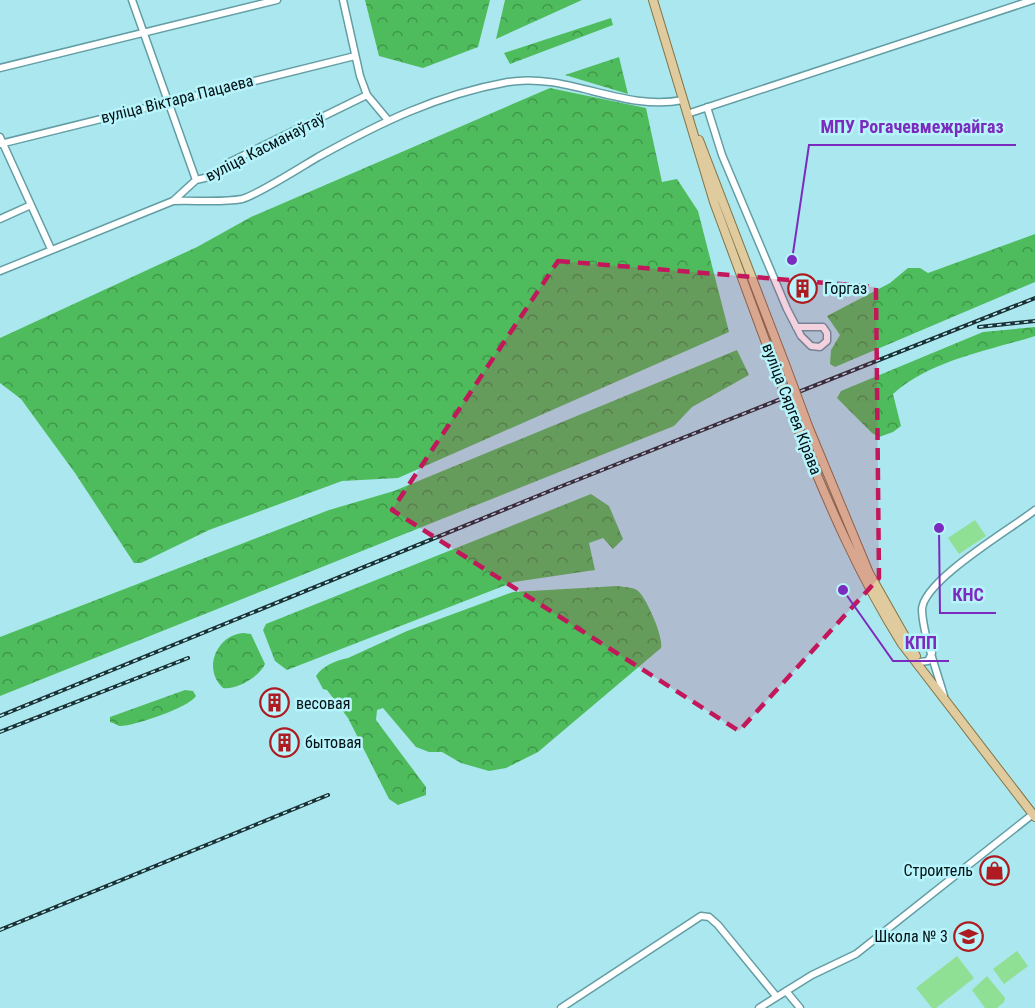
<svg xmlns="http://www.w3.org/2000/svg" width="1035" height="1008" font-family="'Roboto Condensed',sans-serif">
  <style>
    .forest { fill: url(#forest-crowns) }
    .pitch { fill: #8fdf95 }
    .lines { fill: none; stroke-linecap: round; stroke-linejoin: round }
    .minor-casing { stroke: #639da4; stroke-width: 9 }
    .major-casing { stroke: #837344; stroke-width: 10 }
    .minor { stroke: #fff; stroke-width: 6 }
    .major { stroke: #dfcb9e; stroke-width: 8 }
    .rail-casing { stroke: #1a3135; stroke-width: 4 }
    .rail { stroke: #b8f4fb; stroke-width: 1.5; stroke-dasharray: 4.5; stroke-linecap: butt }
    .major-bridge-casing { stroke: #837344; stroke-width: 10; stroke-linecap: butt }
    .major-bridge { stroke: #dfcb9e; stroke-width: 8 }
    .marked { fill: #c2185b; fill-opacity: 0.2; stroke: #c2185b; stroke-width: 4.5; stroke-dasharray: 12 8; stroke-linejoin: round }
    .labels { text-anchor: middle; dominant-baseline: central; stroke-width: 5; stroke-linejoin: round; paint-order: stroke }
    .street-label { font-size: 16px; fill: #001013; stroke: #b8f4fb }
    .poi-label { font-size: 16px; fill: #001013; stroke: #b8f4fb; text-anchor: start }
    .leader { fill: none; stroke: #7b2cbf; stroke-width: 2 }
    .callout-dot { fill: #7b2cbf; stroke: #b8f4fb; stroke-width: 2 }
    .callout-label { font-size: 18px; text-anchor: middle; font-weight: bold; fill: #7b2cbf; stroke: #b8f4fb; stroke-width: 5; stroke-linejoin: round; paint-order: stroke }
  </style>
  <defs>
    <pattern id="forest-crowns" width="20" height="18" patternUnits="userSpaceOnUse" patternTransform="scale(1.5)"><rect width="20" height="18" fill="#4ebc5c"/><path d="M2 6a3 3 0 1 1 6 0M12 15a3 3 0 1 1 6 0" fill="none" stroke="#3e974b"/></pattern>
  </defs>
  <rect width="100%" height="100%" fill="#abe7ee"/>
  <!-- forest -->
  <path class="forest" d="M365 0H490L478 47 423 68 379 56Z
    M505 0H582L496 39Z
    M611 18 613 25 510 64 504 53Z
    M619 57 628 94 565 75Z
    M550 88 646 108 662 182 677 179 698 211 729 332 398 478 342 481 209 530 141 563H134L75 473 21 399 0 383V338L197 247 251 217Z
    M1035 234V282L835 367 830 364 831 350 840 335 827 316 890 283 908 268H920L928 273Z
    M1035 327V336C988 351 931 360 893 394L901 426 893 432 879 437 872 433 837 398 841 391 983 332Z
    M737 350 749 375 692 407 674 426 0 696V637L329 510 394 491Z
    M591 494 609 506 623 539 613 549 603 538 589 543 595 570 514 582 287 670 275 661 263 630 266 624Z
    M617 586C624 587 632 587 637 590 646 596 664 638 661 648L538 752 506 768 489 771 461 763 442 752H429L416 747 383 708 377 710 376 720 426 787V795L398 805 389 799 348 718 327 690 323 689 316 676C322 666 337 660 348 658L407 631 513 592Z
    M243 633 251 634 265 664C260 676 237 690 223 688 202 669 217 635 243 633Z
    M185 690 193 691 196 696C190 707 132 727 119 726 118 725 111 722 110 722V717Z"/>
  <!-- pitch -->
  <path class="pitch" d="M975 520 986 536 959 554 948 538Z
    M1017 951 1028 966 1004 984 993 969Z
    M957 956 974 978 936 1008H932L916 988Z
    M987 976 1005 998 1004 1002 997 1008H985L972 990Z"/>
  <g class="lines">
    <defs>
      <path id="minor" d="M132 0 196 180
        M343 0 360 76 367 95 387 119
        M0 68 277 0
        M707 107 722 155 787 309 801 336 811 346 820 347 827 341V333L823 327H796
        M687 114 1033 0
        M0 137 51 249
        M0 144 355 56
        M173 201C195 200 221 203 242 199 257 195 301 167 318 157 380 123 436 95 508 82 567 72 623 112 683 100
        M0 219 31 205
        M0 271 173 201 196 180 213 176 230 162 367 95
        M920 662 928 661 932 653
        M944 696C937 671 923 635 922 610 922 581 1011 529 1035 510
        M786 991 800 1008
        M561 1008 701 916 709 917 718 925 776 996
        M759 1008 812 975 856 954 1033 814"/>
      <path id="major" d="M653 0 714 202 776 370
        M699 140 785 364
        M808 426 869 573 916 656
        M798 429C828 503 859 576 902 644L1035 817"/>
    </defs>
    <!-- minor casing -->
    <use href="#minor" class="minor-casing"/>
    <!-- major casing -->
    <use href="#major" class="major-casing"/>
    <!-- minor -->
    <use href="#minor" class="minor"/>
    <!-- major -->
    <use href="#major" class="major"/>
    <defs>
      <path id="rail" d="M979 327 1035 321
        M0 716 557 488 1035 298
        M0 732 188 658
        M0 930 328 795"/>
    </defs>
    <!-- rail casing -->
    <use href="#rail" class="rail-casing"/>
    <!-- rail -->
    <use href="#rail" class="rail"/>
    <defs>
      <path id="major-bridge" d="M785 364 808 426
        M776 370 798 429"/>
    </defs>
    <!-- major-bridge casing -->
    <use href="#major-bridge" class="major-bridge-casing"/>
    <!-- major-bridge -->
    <use href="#major-bridge" class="major-bridge"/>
  </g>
  <!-- marked area -->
  <path class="marked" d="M558 261 876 287 879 578 739 731 392 510Z"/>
  <!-- icons -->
  <defs>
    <symbol id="building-ring" viewBox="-11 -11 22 22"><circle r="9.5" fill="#b8f4fb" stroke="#ae1c21" stroke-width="1.5"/><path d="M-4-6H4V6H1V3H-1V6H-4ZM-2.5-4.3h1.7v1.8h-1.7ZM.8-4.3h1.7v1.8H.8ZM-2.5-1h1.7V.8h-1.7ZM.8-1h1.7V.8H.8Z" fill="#ae1c21"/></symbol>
    <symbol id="shop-ring" viewBox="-11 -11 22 22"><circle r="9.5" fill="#b8f4fb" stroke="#ae1c21" stroke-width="1.5"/><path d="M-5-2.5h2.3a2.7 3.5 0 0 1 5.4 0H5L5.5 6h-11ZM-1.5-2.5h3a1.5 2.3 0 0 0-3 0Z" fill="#ae1c21"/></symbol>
    <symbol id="school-ring" viewBox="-11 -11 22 22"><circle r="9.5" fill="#b8f4fb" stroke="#ae1c21" stroke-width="1.5"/><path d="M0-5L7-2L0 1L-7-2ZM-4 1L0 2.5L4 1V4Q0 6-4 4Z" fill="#ae1c21"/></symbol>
  </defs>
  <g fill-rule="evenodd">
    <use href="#building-ring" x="786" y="272" width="33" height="33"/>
    <use href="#building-ring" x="258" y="686" width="33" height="33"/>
    <use href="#building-ring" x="268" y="726" width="33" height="33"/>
    <use href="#shop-ring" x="978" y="854" width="33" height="33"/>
    <use href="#school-ring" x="952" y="920" width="33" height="33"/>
  </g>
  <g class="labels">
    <!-- street labels -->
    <g class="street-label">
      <text transform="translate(177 99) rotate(-14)">вуліца Віктара Пацаева</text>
      <text transform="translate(265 147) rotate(-27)">вуліца Касманаўтаў</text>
      <text transform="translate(792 409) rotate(69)">вуліца Сяргея Кірава</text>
    </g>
    <!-- poi labels -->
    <g class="poi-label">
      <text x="824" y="288">Горгаз</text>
      <text x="296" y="703">весовая</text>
      <text x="305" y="742">бытовая</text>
      <text x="973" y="870" text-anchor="end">Строитель</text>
      <text x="948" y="936" text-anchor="end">Школа № 3</text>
    </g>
  </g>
  <!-- callouts -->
  <path class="leader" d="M792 260L809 145H1016M939 528L940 613H996M843 590L893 661H949"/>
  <g class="callout-dot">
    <circle cx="792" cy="260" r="6"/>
    <circle cx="939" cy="528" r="6"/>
    <circle cx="843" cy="590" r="6"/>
  </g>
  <g class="callout-label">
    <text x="912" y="133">МПУ Рогачевмежрайгаз</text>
    <text x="968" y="601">КНС</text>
    <text x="921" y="649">КПП</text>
  </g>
</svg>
